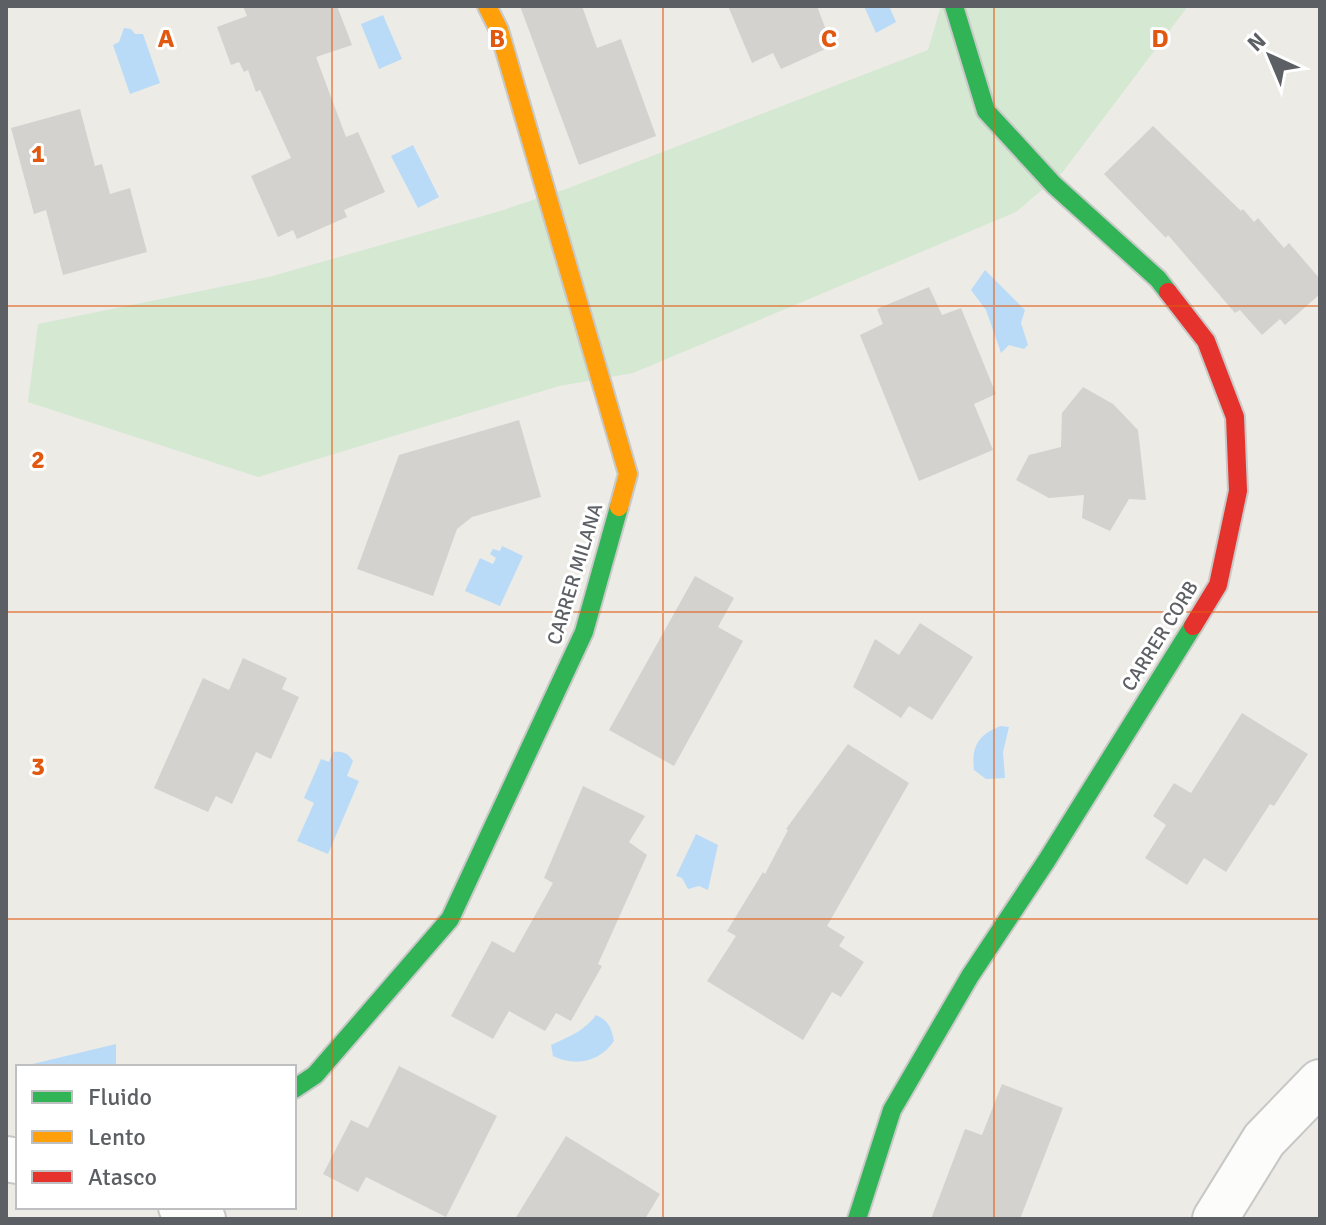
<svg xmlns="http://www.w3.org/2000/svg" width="1326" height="1225" font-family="Signika,sans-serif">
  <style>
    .green { fill: #d4e8d2 }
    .water { fill: #badbf7 }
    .building { fill: #d3d2cf }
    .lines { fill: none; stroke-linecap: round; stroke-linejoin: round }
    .street-casing { stroke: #c7c7c7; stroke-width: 48 }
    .fast-casing { stroke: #c8c9c8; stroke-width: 22 }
    .slow-casing { stroke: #c8c9c8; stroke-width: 22 }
    .jam-casing { stroke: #c8c9c8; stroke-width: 22 }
    .street { stroke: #fcfcfb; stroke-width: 44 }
    .fast { stroke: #30b455; stroke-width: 18 }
    .slow { stroke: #ff9f0a; stroke-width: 18 }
    .jam { stroke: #e5322d; stroke-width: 18 }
    .grid { fill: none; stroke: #e15910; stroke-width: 2; stroke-opacity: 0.55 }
    .labels { text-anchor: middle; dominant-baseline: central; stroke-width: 6; stroke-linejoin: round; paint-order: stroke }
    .street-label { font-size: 20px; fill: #5c5f64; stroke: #fff }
    .grid-label { font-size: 26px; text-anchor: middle; font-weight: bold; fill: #e15910; stroke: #fff; stroke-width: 6; stroke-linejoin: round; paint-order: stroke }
  </style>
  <rect width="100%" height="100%" fill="#ecebe6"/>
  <!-- green -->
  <path class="green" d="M941 6H1188L1062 173 1016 212 633 373 559 386 258 477 28 402 38 324 269 277 497 212 569 188 928 50Z"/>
  <!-- water -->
  <path class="water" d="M864 6H889L896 22 876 33Z
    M383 15 402 59 379 69 361 24Z
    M124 28 131 29 135 34H143L160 83 130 94 113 45 119 42Z
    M413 145 439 197 418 208 391 156Z
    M985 270 1025 310 1021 323 1028 345 1024 349 1009 345 1001 353 986 310 971 290Z
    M502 546 523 556 500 606 465 591 480 558 493 564 496 558 490 554 493 549 500 551Z
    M1001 726 1009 727 1003 752 1005 778 986 779 974 770C971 746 979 734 1001 726Z
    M333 752C343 751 348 753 353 761L347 776 359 781 328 854 297 841 314 803 304 798 321 759 329 762Z
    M696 834 718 845 708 890 699 886 688 889 682 878 676 876Z
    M596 1015C609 1021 611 1027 614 1041 600 1062 575 1067 553 1056L551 1045C570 1036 583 1032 596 1015Z
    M116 1044V1067H20Z"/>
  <!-- building -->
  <path class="building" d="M243 6H337L352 45 316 57 346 137 358 132 385 192 344 210 347 217 297 239 293 230 278 237 251 176 291 158 260 90 256 92 248 70 244 72 239 62 231 65 217 27 247 16Z
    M520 6H582L597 48 621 39 656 136 579 165Z
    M728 6H817L832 46 781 69 773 53 752 63Z
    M80 109 95 166 102 164 110 194 130 188 147 252 63 275 46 210 34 214 11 128Z
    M1153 126 1241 211 1243 209 1254 222 1258 218 1284 248 1289 243 1320 279V294L1285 325 1280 319 1262 335 1240 310 1235 313 1168 235 1166 238 1104 174Z
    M929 287 942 315 961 308 996 394 974 404 993 450 919 481 860 335 883 324 877 309Z
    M1083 387 1113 404 1138 430 1146 500 1129 499 1110 531 1082 518 1084 495 1049 498 1016 480 1029 455 1061 447 1062 413Z
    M519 420 541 497 472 517 457 529 433 596 357 569 399 455Z
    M695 576 734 598 718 627 743 641 674 766 609 730Z
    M920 623 973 657 932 720 909 706 901 718 853 687 875 639 899 655Z
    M243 658 287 678 282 689 299 697 271 759 256 752 232 804 216 796 208 812 154 788 203 678 229 690Z
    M1242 713 1308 754 1274 806 1270 804 1226 872 1204 858 1187 885 1145 858 1166 825 1153 816 1174 783 1191 793Z
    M848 744 909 783 827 926 845 937 839 946 864 962 841 997 832 992 803 1040 707 981 736 936 727 931 763 872 765 874 788 830 786 829Z
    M583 786 645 816 629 842 647 855 598 964 602 966 571 1021 556 1013 545 1031 509 1011 493 1039 451 1016 492 941 514 953 553 883 544 878Z
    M399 1066 497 1116 446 1217 366 1177 358 1192 323 1174 351 1120 368 1128Z
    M1002 1084 1063 1108 1020 1219H931L965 1129 982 1135Z
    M566 1136 660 1194 645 1219H515Z"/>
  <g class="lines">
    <defs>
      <path id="street" d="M6 1159 18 1161
        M181 1207 203 1219
        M1215 1219 1264 1140 1320 1082"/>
      <path id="fast" d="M954 6 986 111 1054 185 1158 279 1168 292
        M294 1089 315 1075 450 919 584 632 619 507
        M857 1219 892 1110 970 976 1047 860 1193 626"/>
      <path id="slow" d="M487 6 499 30 628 474 619 507"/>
      <path id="jam" d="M1168 292 1206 341 1235 417 1238 491 1218 585 1193 626"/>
    </defs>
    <!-- street casing -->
    <use href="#street" class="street-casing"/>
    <!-- fast casing -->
    <use href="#fast" class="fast-casing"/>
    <!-- slow casing -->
    <use href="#slow" class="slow-casing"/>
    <!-- jam casing -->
    <use href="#jam" class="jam-casing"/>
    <!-- street -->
    <use href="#street" class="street"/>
    <!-- fast -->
    <use href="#fast" class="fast"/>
    <!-- slow -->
    <use href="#slow" class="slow"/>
    <!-- jam -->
    <use href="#jam" class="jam"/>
  </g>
  <!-- grid -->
  <path class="grid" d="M332 6V1219M663 6V1219M994 6V1219M6 306H1320M6 612H1320M6 919H1320"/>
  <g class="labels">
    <!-- street labels -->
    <g class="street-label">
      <text transform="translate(575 574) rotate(-73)">CARRER MILANA</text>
      <text transform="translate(1160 636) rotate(-58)">CARRER CORB</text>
    </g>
  </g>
  <g class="grid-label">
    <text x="166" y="47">A</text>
    <text x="497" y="47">B</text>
    <text x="829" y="47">C</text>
    <text x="1160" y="47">D</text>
    <text x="38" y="162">1</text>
    <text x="38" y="468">2</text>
    <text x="38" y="775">3</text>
  </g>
  <!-- border -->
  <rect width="1326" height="1225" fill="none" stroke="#5c5f64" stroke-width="16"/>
  <!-- legend -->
  <rect x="16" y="1065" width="280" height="144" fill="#ffffff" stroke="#bebfc1" stroke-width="2"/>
  <rect x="32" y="1091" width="40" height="12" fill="#30b455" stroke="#bebfc1" stroke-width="2"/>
  <text x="88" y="1105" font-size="24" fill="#5c5f64">Fluido</text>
  <rect x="32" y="1131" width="40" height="12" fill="#ff9f0a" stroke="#bebfc1" stroke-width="2"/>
  <text x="88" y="1145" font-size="24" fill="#5c5f64">Lento</text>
  <rect x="32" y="1171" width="40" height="12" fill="#e5322d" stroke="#bebfc1" stroke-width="2"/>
  <text x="88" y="1185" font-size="24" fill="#5c5f64">Atasco</text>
  <!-- north arrow -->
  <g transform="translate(1270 56) rotate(316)" stroke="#ffffff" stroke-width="6" paint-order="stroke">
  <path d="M0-6L14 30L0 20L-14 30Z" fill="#5c5f64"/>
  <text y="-12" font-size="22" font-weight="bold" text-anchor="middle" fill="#5c5f64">N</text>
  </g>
</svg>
